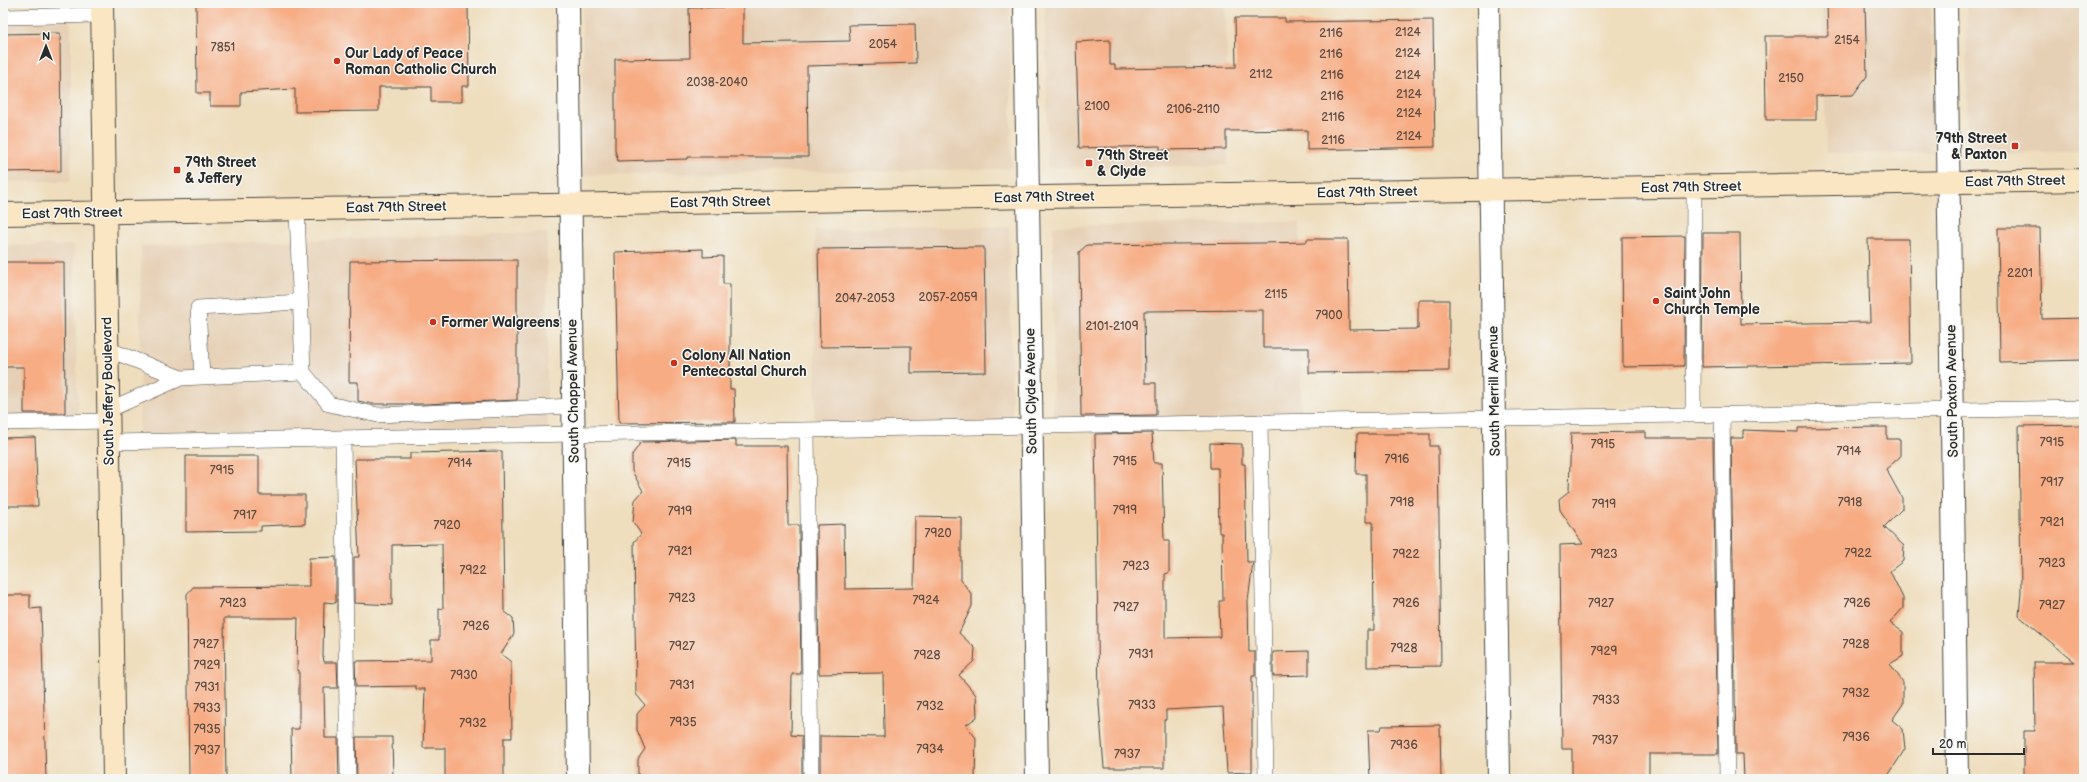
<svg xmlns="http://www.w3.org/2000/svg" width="2087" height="782" font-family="'Balsamiq Sans',sans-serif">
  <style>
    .built { fill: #e6d0b5 }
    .building { fill: #f7ac83 }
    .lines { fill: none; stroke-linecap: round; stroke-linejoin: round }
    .lane-casing { stroke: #484641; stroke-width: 16 }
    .street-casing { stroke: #484641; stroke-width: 24 }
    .secondary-casing { stroke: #484641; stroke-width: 24 }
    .lane { stroke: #fff; stroke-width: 15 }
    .street { stroke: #fff; stroke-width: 22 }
    .secondary { stroke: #fbe6c4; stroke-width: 22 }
    .poi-dot { fill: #c8321e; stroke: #f6f6f2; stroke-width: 1.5 }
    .labels { text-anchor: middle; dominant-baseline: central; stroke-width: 3; stroke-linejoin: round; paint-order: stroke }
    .number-label { font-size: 12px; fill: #5e4b41 }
    .poi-label { font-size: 14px; font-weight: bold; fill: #2b2b2b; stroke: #f6f6f2; text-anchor: start }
    .street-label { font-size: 14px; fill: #2b2b2b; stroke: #f6f6f2 }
  </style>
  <rect width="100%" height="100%" fill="#f6f6f2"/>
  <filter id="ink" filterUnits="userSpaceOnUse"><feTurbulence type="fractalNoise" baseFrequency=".025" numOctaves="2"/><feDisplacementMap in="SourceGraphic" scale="8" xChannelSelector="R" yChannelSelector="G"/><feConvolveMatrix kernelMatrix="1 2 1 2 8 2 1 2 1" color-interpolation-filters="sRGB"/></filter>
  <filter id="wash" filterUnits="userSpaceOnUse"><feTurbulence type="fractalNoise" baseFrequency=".012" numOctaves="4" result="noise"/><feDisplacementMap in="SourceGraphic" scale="16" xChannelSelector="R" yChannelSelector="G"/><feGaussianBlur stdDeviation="0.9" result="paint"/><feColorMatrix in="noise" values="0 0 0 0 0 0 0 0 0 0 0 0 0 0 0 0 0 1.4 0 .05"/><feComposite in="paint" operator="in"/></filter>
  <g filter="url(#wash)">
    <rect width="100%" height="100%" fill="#efdebe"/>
    <!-- built -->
    <path class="built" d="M582 3H1009L1012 169 584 175Z
      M1045 3H1226L1228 165 1048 168Z
      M1822 3H1931L1934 154 1826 153Z
      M1966 3H2084V152L1968 154Z
      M71 16V181L3 182V17Z
      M1300 222 1301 421 1053 426V226Z
      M1009 226 1012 426 815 430V230Z
      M547 232V435L139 442 141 246Z
      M74 245 78 421 3 423V246Z"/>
    <g id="blocks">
      <!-- building -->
      <path class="building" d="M196 3H468L469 86H462V102H431V87H379V111L295 112V89L241 92V106H210V93H197Z
        M1827 3H1865L1867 76 1853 95 1816 96V120H1766L1765 36H1828Z
        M743 7V43L850 41 849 25 915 24 916 63 807 66 808 157H688V159L618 161 615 150V59L690 58 689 8Z
        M1235 18H1285V22L1433 20 1435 147 1307 150V130L1226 131V149L1160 150V146L1079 148 1076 42 1110 40V65H1115V69L1236 67Z
        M60 33 61 171 3 172V34Z
        M1998 228H2040L2042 319 2084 318V360L2000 362Z
        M1703 233H1740L1741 324 1870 322 1868 239H1909L1911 363 1702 367Z
        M1685 236 1684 366 1623 367 1622 237Z
        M1307 239H1348L1349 330 1418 329V300H1449V371L1309 373V348H1263V310L1144 311 1145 383H1156V415L1081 416 1079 252 1087 245 1262 243 1307 242Z
        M984 247 986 372 911 373V346L820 347 818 249Z
        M703 249V257L723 256V284H730V389H734L735 422 619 423 615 252Z
        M517 260V400L425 404H372L358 401V382H349L350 261Z
        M3 262H64L65 413H24V367H3Z
        M2084 425V779H2024V731H2035L2034 662H2075L2019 616 2021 592 2019 426Z
        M1887 427V439H1900V457L1886 469 1902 498V509L1884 527 1904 546 1903 561 1890 571 1903 598V608L1890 623 1903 632V656L1890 664 1903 682V704L1892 720 1903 729 1905 749 1886 779H1744L1743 754H1736L1731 438H1743V430L1798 432V428Z
        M1646 432V438H1713L1718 754H1649V779H1572V749H1562L1560 545 1583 544 1560 510 1559 499 1569 491 1571 433Z
        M1152 433 1154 463H1162L1164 541H1169V573L1165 574V638L1220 637 1219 601H1223L1222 533H1219L1218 468H1210V443L1242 444V464H1245L1247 562H1253L1248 601 1249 652H1255V676H1252V772L1227 773 1223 707 1166 710V720H1164V768H1104L1099 704 1095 434Z
        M1357 434H1430V446H1438L1441 666 1367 667V630H1374L1373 522H1366V474H1356Z
        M35 437 38 506H4L3 438Z
        M736 440V446H787L788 525H799L801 674H792L791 735 802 736V778L638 779V759L645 749 637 730V714L645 705 636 694 634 542 641 534 633 522 635 500 643 491 632 471V455L641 442Z
        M502 451 504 611 513 618 514 634 501 654 511 662 512 738H504V779H445V748H423L425 689H416V686L356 687 355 661 431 660V640H439V609L443 608 442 544 392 545V605L354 603V557H359L355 459H410V453Z
        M186 456H259V495H305V524L261 526V531L186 532Z
        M915 516 961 517V580L972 595V606L959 633 975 648 974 661 959 675 976 695 977 717 966 725 976 738 975 779H823L820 777V736L884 737V729L883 673 819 674 817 525 844 524 845 589 914 588Z
        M336 557V603L324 602 323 656 324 662H337L338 688H324L325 738H338L339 779H292L291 729H299V670H297L298 618H224L226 779H189L187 594 193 587 309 586V558Z
        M3 595H30V609L41 608 46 779H3Z
        M1309 651V675L1273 676V652Z
        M1440 725 1441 779H1370L1368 730H1381L1382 726Z
        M356 737H392L393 779H357Z"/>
    </g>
  </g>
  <g filter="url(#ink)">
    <use href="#blocks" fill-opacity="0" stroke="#484641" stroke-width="1"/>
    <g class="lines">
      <defs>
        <path id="lane" d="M3 17 102 15
          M107 349 181 378
          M303 372 329 404 378 415 573 406
          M202 377 198 308 300 302
          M108 410 181 378 303 372 297 209
          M1722 414 1727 779
          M1693 415 1694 187
          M1260 422 1266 779
          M3 423 108 421
          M807 430 811 779
          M343 438 348 779
          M109 442 2084 408"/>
        <path id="street" d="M568 3 578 779
          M1025 3 1037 779
          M1488 3 1499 779
          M1946 3 1957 779"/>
        <path id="secondary" d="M102 3 114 779
          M3 214 2084 180"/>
      </defs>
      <!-- lane casing -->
      <use href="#lane" class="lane-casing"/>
      <!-- street casing -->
      <use href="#street" class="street-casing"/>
      <!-- secondary casing -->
      <use href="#secondary" class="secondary-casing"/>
      <!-- lane -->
      <use href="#lane" class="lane"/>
      <!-- street -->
      <use href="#street" class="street"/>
      <!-- secondary -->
      <use href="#secondary" class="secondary"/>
    </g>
  </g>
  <!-- markers -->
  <g class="poi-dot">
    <circle cx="337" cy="61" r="4"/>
    <rect x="2011" y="142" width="8" height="8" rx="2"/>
    <rect x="1085" y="159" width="8" height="8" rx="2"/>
    <rect x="173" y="166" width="8" height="8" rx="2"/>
    <circle cx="1656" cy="301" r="4"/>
    <circle cx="433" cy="322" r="4"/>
    <circle cx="674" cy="363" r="4"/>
  </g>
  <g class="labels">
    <!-- number labels -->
    <g class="number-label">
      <text x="1408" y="32">2124</text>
      <text x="1331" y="33">2116</text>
      <text x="1847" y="40">2154</text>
      <text x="883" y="44">2054</text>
      <text x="223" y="47">7851</text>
      <text x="1408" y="53">2124</text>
      <text x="1331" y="54">2116</text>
      <text x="1261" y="74">2112</text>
      <text x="1332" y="75">2116</text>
      <text x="1408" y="75">2124</text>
      <text x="1791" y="78">2150</text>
      <text x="717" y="82">2038-2040</text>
      <text x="1409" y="94">2124</text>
      <text x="1332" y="96">2116</text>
      <text x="1097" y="106">2100</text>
      <text x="1193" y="109">2106-2110</text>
      <text x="1409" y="113">2124</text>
      <text x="1333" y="117">2116</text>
      <text x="1409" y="136">2124</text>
      <text x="1333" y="140">2116</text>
      <text x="2020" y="273">2201</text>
      <text x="1276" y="294">2115</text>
      <text x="948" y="297">2057-2059</text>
      <text x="865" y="298">2047-2053</text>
      <text x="1329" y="315">7900</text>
      <text x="1112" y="326">2101-2109</text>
      <text x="2052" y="442">7915</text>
      <text x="1603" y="444">7915</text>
      <text x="1849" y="451">7914</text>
      <text x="1397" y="459">7916</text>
      <text x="1125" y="461">7915</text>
      <text x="460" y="463">7914</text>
      <text x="679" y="463">7915</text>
      <text x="222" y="470">7915</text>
      <text x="2052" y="482">7917</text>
      <text x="1402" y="502">7918</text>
      <text x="1850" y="502">7918</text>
      <text x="1604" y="504">7919</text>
      <text x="1125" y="510">7919</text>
      <text x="680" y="511">7919</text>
      <text x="245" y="515">7917</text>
      <text x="2052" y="522">7921</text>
      <text x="447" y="525">7920</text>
      <text x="938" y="533">7920</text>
      <text x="680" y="551">7921</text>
      <text x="1858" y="553">7922</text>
      <text x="1406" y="554">7922</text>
      <text x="1604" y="554">7923</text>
      <text x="2052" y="563">7923</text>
      <text x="1136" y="566">7923</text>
      <text x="473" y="570">7922</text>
      <text x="682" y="598">7923</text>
      <text x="926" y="600">7924</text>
      <text x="233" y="603">7923</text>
      <text x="1406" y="603">7926</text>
      <text x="1601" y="603">7927</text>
      <text x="1857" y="603">7926</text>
      <text x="2052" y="605">7927</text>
      <text x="1126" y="607">7927</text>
      <text x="476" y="626">7926</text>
      <text x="206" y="644">7927</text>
      <text x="1856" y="644">7928</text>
      <text x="682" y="646">7927</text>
      <text x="1404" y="648">7928</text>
      <text x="1604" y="651">7929</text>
      <text x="1141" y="654">7931</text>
      <text x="927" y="655">7928</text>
      <text x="207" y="665">7929</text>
      <text x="464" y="675">7930</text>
      <text x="682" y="685">7931</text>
      <text x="207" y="687">7931</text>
      <text x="1856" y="693">7932</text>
      <text x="1606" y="700">7933</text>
      <text x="1142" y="705">7933</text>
      <text x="930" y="706">7932</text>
      <text x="207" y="708">7933</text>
      <text x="683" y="722">7935</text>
      <text x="473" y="723">7932</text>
      <text x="207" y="729">7935</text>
      <text x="1856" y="737">7936</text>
      <text x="1605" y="740">7937</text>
      <text x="1404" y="745">7936</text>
      <text x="930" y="749">7934</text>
      <text x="207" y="750">7937</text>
      <text x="1127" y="754">7937</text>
    </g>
    <!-- poi labels -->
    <g class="poi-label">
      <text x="345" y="53">Our Lady of Peace<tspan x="345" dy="16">Roman Catholic Church</tspan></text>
      <text x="2007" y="138" text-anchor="end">79th Street<tspan x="2007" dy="16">&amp; Paxton</tspan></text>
      <text x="1097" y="155">79th Street<tspan x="1097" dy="16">&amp; Clyde</tspan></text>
      <text x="185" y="162">79th Street<tspan x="185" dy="16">&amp; Jeffery</tspan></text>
      <text x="1664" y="293">Saint John<tspan x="1664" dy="16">Church Temple</tspan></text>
      <text x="441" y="322">Former Walgreens</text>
      <text x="682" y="355">Colony All Nation<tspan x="682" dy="16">Pentecostal Church</tspan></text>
    </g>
    <!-- street labels -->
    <g class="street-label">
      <text transform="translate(2015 181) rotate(-1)">East 79th Street</text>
      <text transform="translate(1691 187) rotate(-1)">East 79th Street</text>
      <text transform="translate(1367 192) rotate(-1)">East 79th Street</text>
      <text transform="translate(1044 197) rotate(-1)">East 79th Street</text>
      <text transform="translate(720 202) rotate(-1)">East 79th Street</text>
      <text transform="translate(396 207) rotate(-1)">East 79th Street</text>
      <text transform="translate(72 213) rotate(-1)">East 79th Street</text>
      <text transform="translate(108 391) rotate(-91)">South Jeffery Boulevard</text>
      <text transform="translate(573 391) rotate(-91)">South Chappel Avenue</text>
      <text transform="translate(1031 391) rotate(-91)">South Clyde Avenue</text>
      <text transform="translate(1494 391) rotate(-91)">South Merrill Avenue</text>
      <text transform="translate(1952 391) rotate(-91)">South Paxton Avenue</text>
    </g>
  </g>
  <!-- margin -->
  <rect width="2087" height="782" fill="none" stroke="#f6f6f2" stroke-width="16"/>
  <!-- north arrow -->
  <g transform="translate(46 46)" stroke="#f6f6f2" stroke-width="3" paint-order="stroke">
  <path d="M0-3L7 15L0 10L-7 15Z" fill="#2b2b2b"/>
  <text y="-6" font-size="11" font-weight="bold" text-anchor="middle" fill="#2b2b2b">N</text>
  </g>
  <!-- scale -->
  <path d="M1933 748v6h91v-6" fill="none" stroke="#2b2b2b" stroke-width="2"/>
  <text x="1939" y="748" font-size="12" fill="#2b2b2b" stroke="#f6f6f2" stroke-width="3" paint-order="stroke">20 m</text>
</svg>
